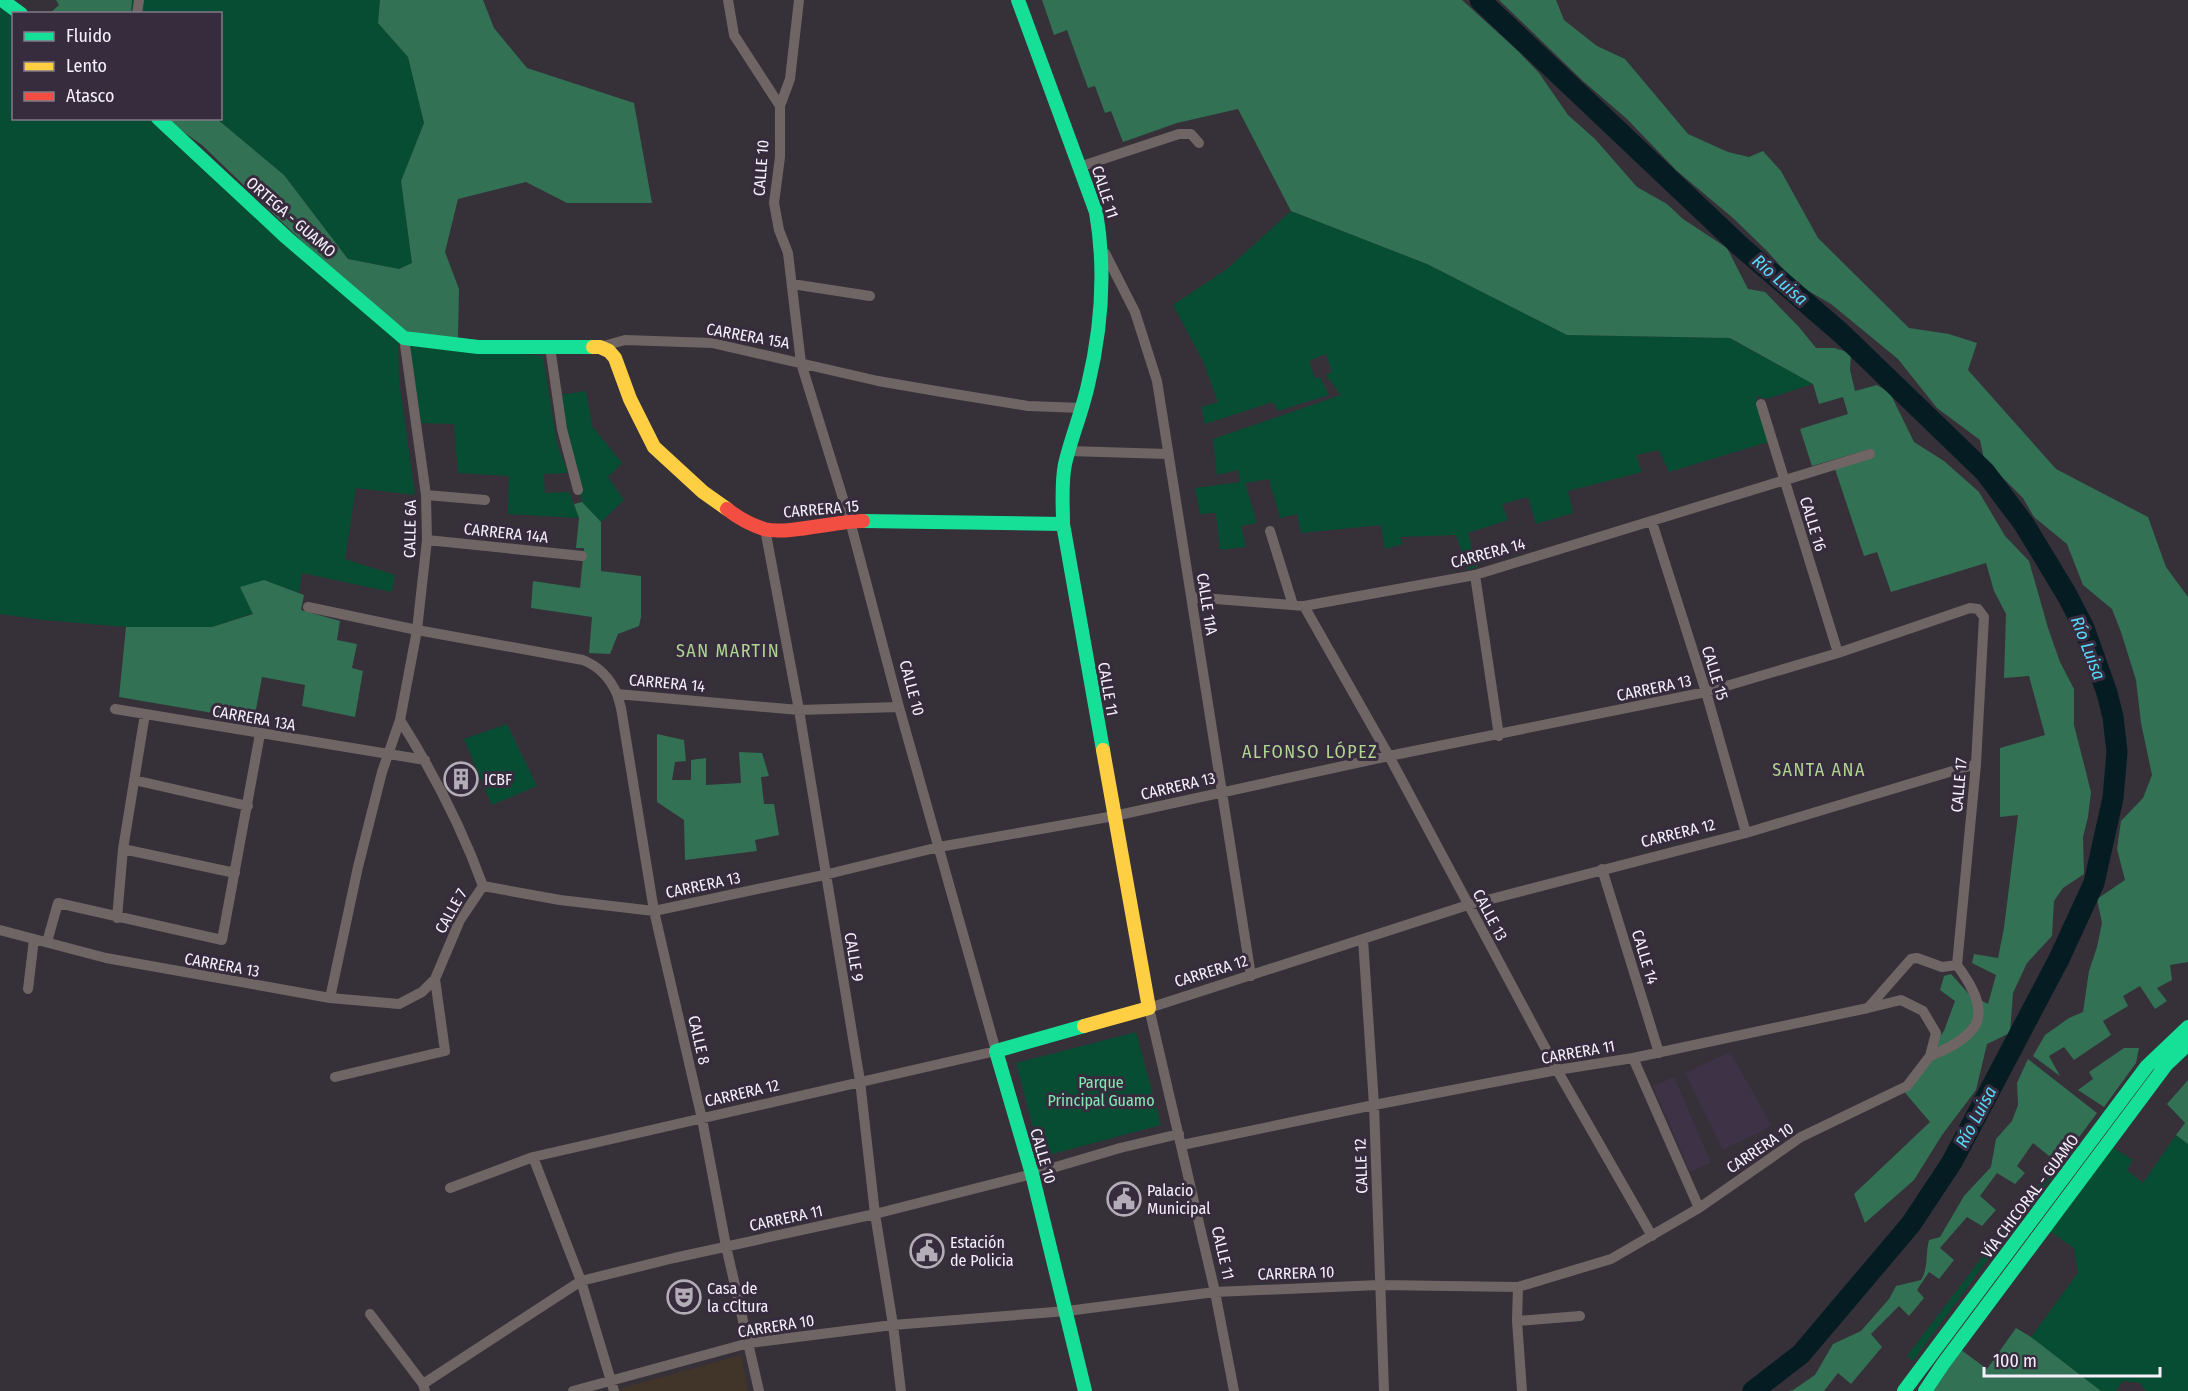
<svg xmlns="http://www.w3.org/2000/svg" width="2188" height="1391" font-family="'Fira Sans Condensed',sans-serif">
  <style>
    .built { fill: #3e3246 }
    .education { fill: #41352a }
    .green { fill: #074d33 }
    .forest { fill: #327154 }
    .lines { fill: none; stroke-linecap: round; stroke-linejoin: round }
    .river { stroke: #051c23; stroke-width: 21 }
    .street { stroke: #6f6564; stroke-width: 10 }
    .fast { stroke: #16e098; stroke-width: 14 }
    .slow { stroke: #ffcf43; stroke-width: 14 }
    .jam { stroke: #f24e42; stroke-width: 14 }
    .labels { text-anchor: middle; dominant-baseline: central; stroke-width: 6; stroke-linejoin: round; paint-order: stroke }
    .street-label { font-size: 16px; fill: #f6f0fb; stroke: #372c3d }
    .poi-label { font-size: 16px; fill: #f6f0fb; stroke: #372c3d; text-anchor: start }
    .park-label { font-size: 16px; fill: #82e9b4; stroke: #372c3d }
    .water-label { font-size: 18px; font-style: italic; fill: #56dafc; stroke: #372c3d }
    .neighbourhood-label { font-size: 18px; letter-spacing: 1.5px; fill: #b0d692; stroke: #372c3d }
  </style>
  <rect width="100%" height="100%" fill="#363039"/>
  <!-- built -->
  <path class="built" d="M1730 1052 1772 1126 1723 1150 1685 1073Z
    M1674 1077 1711 1163 1690 1172 1653 1086Z"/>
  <!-- education -->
  <path class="education" d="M741 1355 748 1391H620L619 1389Z"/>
  <!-- green -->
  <path class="green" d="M132 0H380L378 23 408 57 424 123 401 181 412 263 398 269 348 259 284 175 217 119 220 118V14H131Z
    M0 3 14 14V118L151 119 398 340 399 381 415 495 356 488 345 559 395 575 392 592 302 573 299 593 264 580 254 613 212 627H126L44 620 0 614Z
    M1291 211 1427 264 1567 335 1729 338 1813 384 1766 399 1756 396 1768 442 1669 472 1659 450 1636 455 1642 472 1568 491 1573 513 1536 524 1528 497 1502 504 1508 520 1468 533 1477 567 1468 570 1456 535 1400 537 1403 544 1385 549 1381 525 1301 533 1297 514 1280 518 1269 479 1245 483 1257 523 1241 526 1246 547 1220 550 1216 513 1200 514 1195 488 1240 482 1238 470 1217 475 1213 439 1341 395 1326 375 1332 372 1326 354 1309 361 1315 378 1320 377 1329 395 1278 411 1273 402 1205 424 1201 407 1218 402 1203 361 1173 305 1227 269Z
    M409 343 543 356 557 444 568 473 544 474 545 493 569 492 579 518 508 514 509 476 458 473 454 424 421 423Z
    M586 391 592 426 622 463 608 477 624 500 601 522 582 502 560 395Z
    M507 724 537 786 492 805 464 739Z
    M1136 1032 1161 1125 1041 1157 1016 1063Z
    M2176 1135 2188 1144V1391H2146L2140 1383 2123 1381 2116 1391H2101L2031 1337 2078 1273 2074 1248 2048 1230 2109 1145 2133 1160 2127 1170 2143 1183Z
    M2065 1150 2070 1154 2006 1238 2001 1233Z
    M1990 1247 1995 1250 1913 1361 1907 1356Z"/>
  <!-- forest -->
  <path class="forest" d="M56 0H132L131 13H50L59 5Z
    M380 0H483L494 28 527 68 634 103 652 203H567L526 182 458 199 445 252 459 289 458 339 406 331 313 252 202 145 165 119H217L284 175 348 259 399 269 412 263 401 181 424 123 408 57 378 23Z
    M1042 0H1462L1518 51 1539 73 1568 115 1595 139 1637 187 1667 204 1683 219 1727 248 1748 289 1765 292 1799 327 1816 348H1834L1851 353 1850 370 1855 391 1877 385 1890 393 1914 442 1944 461 1979 492 2005 536 2029 561 2048 628 2060 662 2074 689V725L2091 792 2088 817 2083 837 2084 874 2063 888 2054 901 2052 936 2027 963 2013 993 2010 1033 1987 1044 1976 1090 1942 1135 1914 1180 1865 1223 1854 1194 1930 1122 1901 1088 1944 1031 1955 1001 1940 990 1944 976 1951 974 1968 993 1988 1004 1996 975 1972 963 1974 954 1998 958 2004 928 2018 815 2000 817V748L2045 735 2029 676 2004 678 2006 614 1994 591 1986 563 1891 592 1877 552 1864 556 1835 469 1873 456 1870 449 1812 466 1800 429 1848 414 1843 397 1819 404 1813 384 1730 338 1567 335 1427 264 1291 211 1238 109 1177 123 1123 142 1111 111 1105 113 1095 86 1088 88 1067 30 1054 35Z
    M1499 0H1556L1564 20 1597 46 1625 59 1688 134 1728 152 1749 157 1763 151 1781 171 1818 238 1909 328 1949 334 1977 343 1968 370 2056 469 2148 517 2166 567 2188 597V962L2170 965 2172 980 2157 988 2167 1001 2155 1009 2140 986 2123 996 2128 1006 2103 1021 2111 1035 2074 1060 2064 1047 2049 1056 2060 1076 2033 1056 2045 1035 2069 1018 2083 1012 2089 971 2097 947 2102 923 2097 899 2125 880 2117 849 2121 821 2143 798 2152 775 2141 723 2136 680 2121 632 2112 609 2083 585 2067 544 2034 517 2023 498 1984 459 1980 440 1937 408 1898 359 1831 304 1798 285 1766 250 1733 218 1677 171 1627 119 1583 81Z
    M582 502 601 522V571L641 576V617L639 626 618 634 610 654 589 653 592 617 531 608 533 581 580 588 584 548H576L579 518 574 504Z
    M264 580 304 595 301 610 340 621 337 640 357 644 352 668 363 671 355 717 302 706 305 685 262 677 254 720 119 697 126 627H212L253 614 240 587Z
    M657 734 684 740 686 761 675 762 672 780H691V760L706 758V785L741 783 739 752 762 753 769 776 761 777 764 804H774L779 835 755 840 757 851 685 860 684 820 657 802Z
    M2124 1048H2139L2136 1063 2104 1107 2078 1090 2093 1079 2089 1072Z
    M2028 1059 2097 1113 2059 1164 2033 1143 2017 1166 2025 1173 2015 1184 1997 1173 1980 1196 1996 1210 1982 1226 1967 1217 1940 1248 1954 1260 1939 1279 1929 1272 1917 1290 1924 1298 1909 1316 1899 1306 1871 1334 1882 1347 1851 1384 1838 1373 1824 1391H1788L1793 1390 1815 1375 1833 1344 1861 1331 1889 1299 1896 1286 1921 1280C1929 1266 1925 1255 1929 1240L1940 1237 1964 1196 1991 1167 1996 1139 2012 1121 2018 1105 2017 1083Z
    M2188 1080V1144L2176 1135 2185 1123 2167 1104Z
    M2016 1328 2031 1337 2101 1391H1930L1960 1349 1987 1369Z"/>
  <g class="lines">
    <!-- river -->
    <path class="river" d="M1480 0 1740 246 1841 333 1985 472 2024 524 2067 595 2084 628 2107 693 2113 717 2117 752 2113 798 2094 883 2059 959 1952 1162 1911 1224 1801 1354 1753 1391"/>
    <!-- street -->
    <path class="street" d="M137 14 139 0
      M780 106 790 79 799 0
      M1079 167 1179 134H1191L1199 143
      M1105 253 1135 312 1157 381 1251 976
      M792 284 870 296
      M550 347 562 429 578 490
      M600 347 625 340 712 343 878 381 942 392 1028 406 1082 408
      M1761 404 1838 653
      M1068 451 1168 454
      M426 495 485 500
      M1652 522 1706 692 1746 833
      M765 529 799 710 860 1081 875 1214 893 1325 901 1391
      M1270 531 1293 605
      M427 540 582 556
      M1475 575 1499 736
      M1191 597 1304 606 1475 575 1870 454
      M1304 606 1389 756 1557 1070 1652 1236
      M308 607 417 630 583 660C600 667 610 678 617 694L799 710 899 707
      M617 694 621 708 654 911 702 1119 726 1246 759 1391
      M115 709 425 760
      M134 780 248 806
      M123 849 235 873
      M1602 869 1659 1053
      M483 886 560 900 654 911 824 875 939 847 1114 816 1389 756 1706 692 1838 653 1970 608 1978 609 1984 617 1976 764 1957 965
      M117 918 123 849 145 714
      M0 930 106 958 330 998 399 1004 422 992 435 979
      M1363 939 1374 1105 1384 1391
      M47 942 58 903 222 940 260 734
      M28 989 34 939
      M330 998 358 867 382 772 400 720 417 630 427 540 426 495 404 338
      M1930 1056C1984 1034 1993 1014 1957 965
      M1633 1058 1699 1208
      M335 1077 445 1051 435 979 460 920 483 886C462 828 433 772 400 720
      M1182 1145 1374 1105 1557 1070 1633 1058 1868 1008 1911 959 1917 958 1942 967 1957 965
      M533 1157 581 1281 614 1391
      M450 1188 533 1157 996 1051 899 707 850 521 801 363 788 253 779 230 774 203 780 157V106L734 35 728 0
      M1518 1287 1517 1321 1522 1391
      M370 1314 423 1384 425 1391
      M1517 1321 1580 1316
      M423 1384 581 1281 674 1258 875 1214 1032 1174 1120 1148 1179 1134
      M573 1391 749 1343 893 1325 1067 1311 1215 1292 1379 1285 1518 1287 1611 1259 1699 1208 1801 1137 1907 1086 1930 1056 1936 1033 1923 1011 1901 1000 1868 1008
      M1234 1391 1215 1292 1149 1008 1468 905 1746 833 1976 764"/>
    <!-- fast -->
    <path class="fast" d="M2 0 21 14
      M1018 0 1096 212C1106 270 1102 327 1088 385 1082 412 1071 438 1065 464 1061 484 1063 504 1063 524L1103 750
      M158 118 287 238 404 338 478 347H593
      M863 521 1063 524
      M1084 1026 996 1051 1032 1174 1085 1391
      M1904 1391 2147 1066 2188 1027
      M1925 1391 1943 1364 2166 1065 2188 1044"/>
    <!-- slow -->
    <path class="slow" d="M593 347H600L609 351 615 358 630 399 654 447 703 492 727 509
      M1084 1026 1149 1008 1103 750"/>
    <!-- jam -->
    <path class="jam" d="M727 509C737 517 752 525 764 529 787 535 836 521 863 521"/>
  </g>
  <!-- icons -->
  <defs>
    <symbol id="building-ring" viewBox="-11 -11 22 22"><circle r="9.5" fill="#372c3d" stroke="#b3adb7" stroke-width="1.5"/><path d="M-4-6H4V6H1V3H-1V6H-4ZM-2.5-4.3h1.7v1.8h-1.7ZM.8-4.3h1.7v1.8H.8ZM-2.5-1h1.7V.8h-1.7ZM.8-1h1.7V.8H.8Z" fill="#b3adb7"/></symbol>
    <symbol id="civic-ring" viewBox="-11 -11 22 22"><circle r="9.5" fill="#372c3d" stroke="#b3adb7" stroke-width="1.5"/><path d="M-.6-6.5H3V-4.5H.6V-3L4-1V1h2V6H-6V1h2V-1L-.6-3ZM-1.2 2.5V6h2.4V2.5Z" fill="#b3adb7"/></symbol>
    <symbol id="theatre-ring" viewBox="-11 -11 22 22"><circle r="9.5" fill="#372c3d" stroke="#b3adb7" stroke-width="1.5"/><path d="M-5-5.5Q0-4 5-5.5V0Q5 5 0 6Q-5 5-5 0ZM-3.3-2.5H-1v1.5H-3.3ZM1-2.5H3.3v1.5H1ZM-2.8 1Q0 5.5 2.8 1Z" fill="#b3adb7"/></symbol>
  </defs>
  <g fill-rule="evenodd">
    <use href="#building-ring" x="442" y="760" width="38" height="38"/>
    <use href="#civic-ring" x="1105" y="1180" width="38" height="38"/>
    <use href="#civic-ring" x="908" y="1232" width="38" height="38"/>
    <use href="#theatre-ring" x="665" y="1278" width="38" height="38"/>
  </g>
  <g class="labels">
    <!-- street labels -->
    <g class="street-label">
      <text transform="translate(761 168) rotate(-86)">CALLE 10</text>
      <text transform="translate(1105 192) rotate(72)">CALLE 11</text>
      <text transform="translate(291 217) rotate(41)">ORTEGA - GUAMO</text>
      <text transform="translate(748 336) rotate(10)">CARRERA 15A</text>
      <text transform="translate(821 509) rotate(-5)">CARRERA 15</text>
      <text transform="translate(1813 524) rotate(73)">CALLE 16</text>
      <text transform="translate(410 529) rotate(-89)">CALLE 6A</text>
      <text transform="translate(506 533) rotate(6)">CARRERA 14A</text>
      <text transform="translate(1488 553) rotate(-15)">CARRERA 14</text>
      <text transform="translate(1207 604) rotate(81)">CALLE 11A</text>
      <text transform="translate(1715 673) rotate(73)">CALLE 15</text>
      <text transform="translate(667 683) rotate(5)">CARRERA 14</text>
      <text transform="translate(912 688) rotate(75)">CALLE 10</text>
      <text transform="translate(1654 688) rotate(-12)">CARRERA 13</text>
      <text transform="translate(1108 689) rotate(80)">CALLE 11</text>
      <text transform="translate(254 718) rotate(10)">CARRERA 13A</text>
      <text transform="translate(1959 785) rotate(-85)">CALLE 17</text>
      <text transform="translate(1178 786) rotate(-13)">CARRERA 13</text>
      <text transform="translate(1678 833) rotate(-14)">CARRERA 12</text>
      <text transform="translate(703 885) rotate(-12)">CARRERA 13</text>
      <text transform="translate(451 911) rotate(-61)">CALLE 7</text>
      <text transform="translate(1490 915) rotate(62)">CALLE 13</text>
      <text transform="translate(854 957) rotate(80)">CALLE 9</text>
      <text transform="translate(1645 957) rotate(73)">CALLE 14</text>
      <text transform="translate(222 965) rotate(10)">CARRERA 13</text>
      <text transform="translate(1211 971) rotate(-17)">CARRERA 12</text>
      <text transform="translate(699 1040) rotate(77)">CALLE 8</text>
      <text transform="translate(1578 1052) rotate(-10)">CARRERA 11</text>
      <text transform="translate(742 1093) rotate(-13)">CARRERA 12</text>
      <text transform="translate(1760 1148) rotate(-34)">CARRERA 10</text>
      <text transform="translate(1043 1156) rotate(74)">CALLE 10</text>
      <text transform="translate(1361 1166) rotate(-92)">CALLE 12</text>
      <text transform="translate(2030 1196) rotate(-53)">VÍA CHICORAL - GUAMO</text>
      <text transform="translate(786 1218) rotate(-12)">CARRERA 11</text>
      <text transform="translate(1223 1253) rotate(77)">CALLE 11</text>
      <text transform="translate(1296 1273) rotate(-2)">CARRERA 10</text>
      <text transform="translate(776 1326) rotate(-9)">CARRERA 10</text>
    </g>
    <!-- poi labels -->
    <g class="poi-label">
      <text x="484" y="779">ICBF</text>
      <text x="1147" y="1190">Palacio<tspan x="1147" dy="18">Municipal</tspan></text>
      <text x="950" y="1242">Estación<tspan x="950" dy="18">de Policia</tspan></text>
      <text x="707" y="1288">Casa de<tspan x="707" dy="18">la cCltura</tspan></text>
    </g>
    <!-- park labels -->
    <g class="park-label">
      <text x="1101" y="1082">Parque<tspan x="1101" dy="18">Principal Guamo</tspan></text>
    </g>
    <!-- water labels -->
    <g class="water-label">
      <text transform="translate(1780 280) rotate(41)">Río Luisa</text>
      <text transform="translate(2088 648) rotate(69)">Río Luisa</text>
      <text transform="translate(1976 1117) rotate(-62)">Río Luisa</text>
    </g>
    <!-- neighbourhood labels -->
    <g class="neighbourhood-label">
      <text x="728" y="651">SAN MARTIN</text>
      <text x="1310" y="752">ALFONSO LÓPEZ</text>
      <text x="1819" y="770">SANTA ANA</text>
    </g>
  </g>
  <!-- legend -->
  <rect x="12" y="12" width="210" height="108" fill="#372c3d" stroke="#837a89" stroke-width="1.5"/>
  <rect x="24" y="32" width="30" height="9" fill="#16e098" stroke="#837a89" stroke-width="1.5"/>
  <text x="66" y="42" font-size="18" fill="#f6f0fb">Fluido</text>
  <rect x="24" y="62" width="30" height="9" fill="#ffcf43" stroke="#837a89" stroke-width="1.5"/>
  <text x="66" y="72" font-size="18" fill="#f6f0fb">Lento</text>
  <rect x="24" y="92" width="30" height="9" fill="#f24e42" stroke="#837a89" stroke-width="1.5"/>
  <text x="66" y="102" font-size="18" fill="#f6f0fb">Atasco</text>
  <!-- scale -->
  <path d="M1984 1367v9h176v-9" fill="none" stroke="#f6f0fb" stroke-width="3"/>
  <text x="1993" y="1367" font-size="18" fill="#f6f0fb" stroke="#372c3d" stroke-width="4.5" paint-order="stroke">100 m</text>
</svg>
